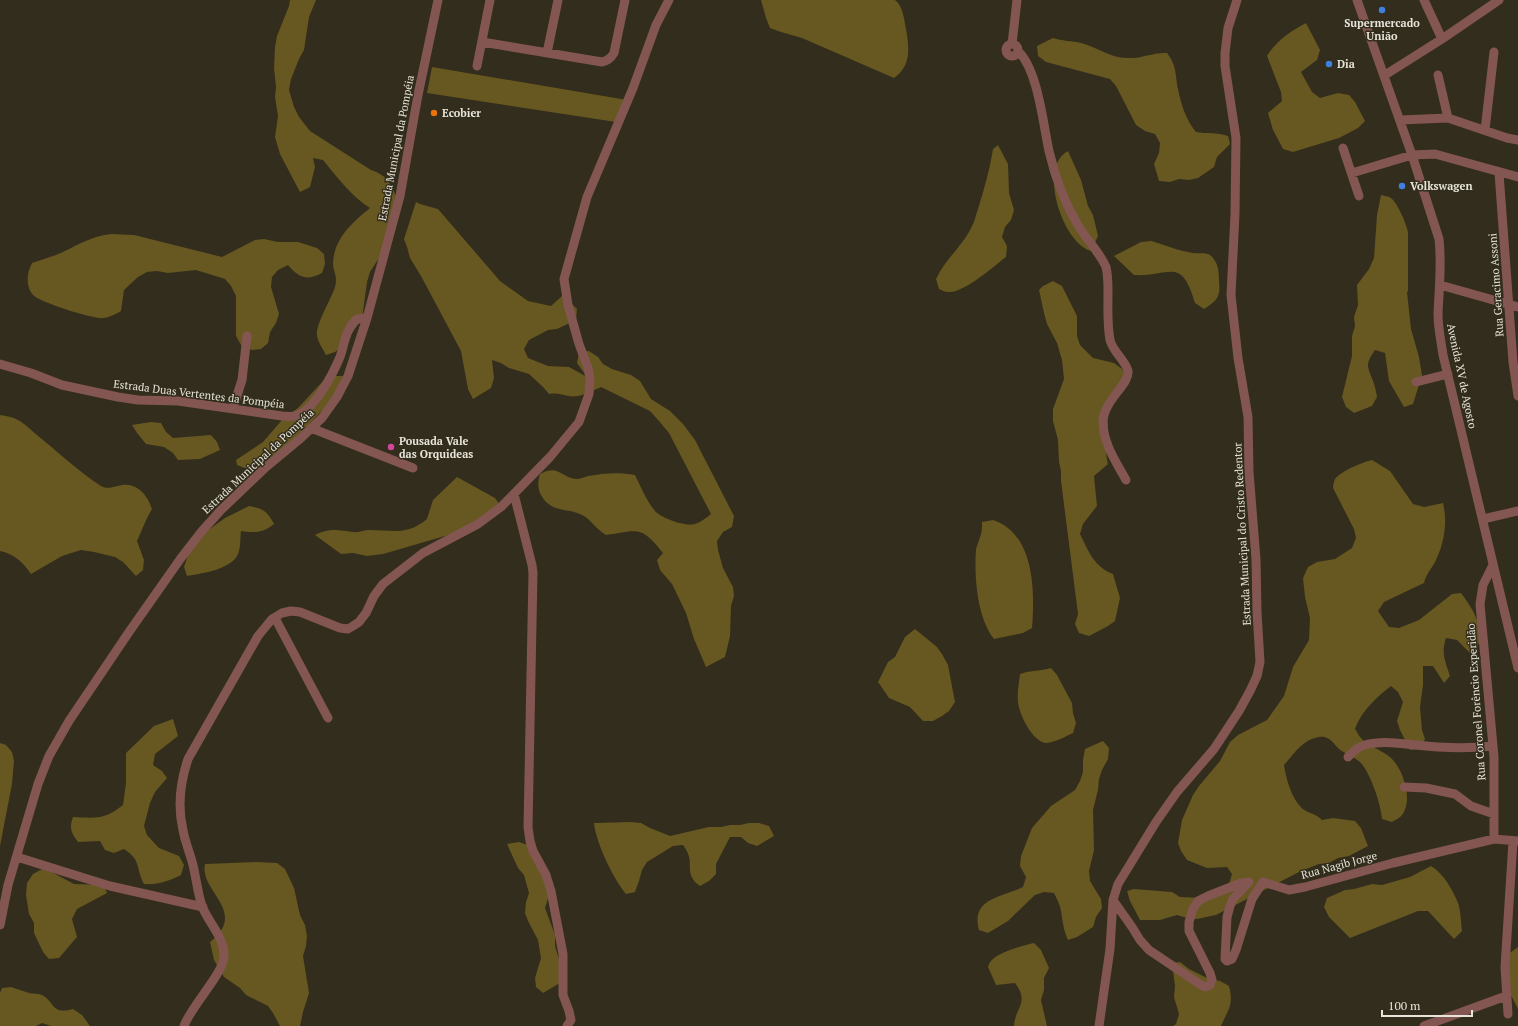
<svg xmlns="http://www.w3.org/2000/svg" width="1518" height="1026" font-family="'PT Serif',serif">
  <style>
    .forest { fill: #675720 }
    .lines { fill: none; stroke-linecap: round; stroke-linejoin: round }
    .minor { stroke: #835651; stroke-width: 9 }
    .shop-dot { fill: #3f7fe0; stroke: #322d1c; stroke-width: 1.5 }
    .food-dot { fill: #e8710a; stroke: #322d1c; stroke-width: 1.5 }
    .hotel-dot { fill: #d1479c; stroke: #322d1c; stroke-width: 1.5 }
    .labels { text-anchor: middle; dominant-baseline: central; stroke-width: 3; stroke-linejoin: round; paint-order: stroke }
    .poi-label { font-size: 11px; font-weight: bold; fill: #e7e4d9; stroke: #322d1c; text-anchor: start }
    .street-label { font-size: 11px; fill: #e7e4d9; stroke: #322d1c }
  </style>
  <rect width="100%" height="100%" fill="#322d1c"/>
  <!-- forest -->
  <path class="forest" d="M290 0H316L309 17 304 50 299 59 291 79 289 90 294 107 299 117 310 131 371 170C387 175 390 183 397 198L381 255 370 272 367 282 362 319 342 347 335 352 326 355C323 349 318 342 317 336 315 325 331 300 335 287 338 275 333 272 333 263 334 238 353 222 370 208 352 197 337 177 323 160L313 158 315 167 310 187 300 192 280 154 275 137 278 116 275 97 276 87 274 68 275 47 277 36 289 6Z
    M761 0H895C903 6 904 19 906 29 909 47 912 65 894 78L802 38 781 32 770 28 766 18Z
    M1306 23 1320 50 1317 60 1301 72 1312 92 1320 98 1338 93 1349 95 1355 102 1365 121 1358 128 1339 138 1293 152 1283 149 1273 130 1268 113 1282 101 1281 92 1267 56C1276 41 1291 31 1306 23Z
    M1053 38C1062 41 1072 41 1081 43 1097 47 1110 58 1127 58 1141 59 1153 52 1167 53 1177 66 1175 74 1178 89 1181 104 1186 120 1196 132 1207 134 1217 132 1228 136L1230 144 1217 157 1214 167 1198 178 1189 180 1179 179 1170 182 1159 181 1154 164 1159 153 1160 143 1155 134 1145 131 1136 125 1116 86 1110 79 1046 62 1038 56 1037 46Z
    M432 67 627 100 616 122 427 93Z
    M998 145 1008 164 1009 193 1014 210 1011 220 1005 227 1002 237 1007 246 1006 257C994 266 963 294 948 292 945 292 942 290 939 289L936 279C945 259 963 246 972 226 975 221 976 214 978 209 984 189 990 169 993 149Z
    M1068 151 1081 180 1088 206 1093 215 1098 236 1091 251C1063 244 1037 167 1068 151Z
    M1381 195C1384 196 1388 196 1391 198 1398 204 1406 223 1408 232V291L1407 292 1411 329 1419 357 1422 375 1413 404 1404 407 1389 381 1385 353 1375 350C1365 365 1367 365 1373 381 1375 386 1376 391 1377 397L1372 406 1354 413 1346 407 1342 397 1352 356V336L1355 326 1354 317 1358 305 1357 285 1369 269 1374 258 1377 215Z
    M416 202 420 204 438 209 500 281 528 301 551 306 563 295 577 309 576 320 557 329 548 330 529 340 524 349 528 358 548 366 569 367 587 377 577 363 579 352 589 351 598 357 603 364 612 369 631 375 640 381 651 399 670 411 683 424 695 440 734 516 732 527 723 532 717 541 718 550 723 568 733 587 734 596 731 606 730 636 725 657 706 667 694 639 686 613 672 584 660 570 657 560 663 553C640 524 638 531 606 535 596 529 592 521 584 516 569 507 551 514 541 495 537 487 538 482 540 474 559 464 560 477 576 479 580 479 584 477 588 476 604 473 619 472 635 475 641 487 646 500 655 511 661 518 686 527 695 524 701 522 706 518 711 514L669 433 659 421 650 411 601 387C590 392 580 398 568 396 560 394 557 393 549 394L543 387 529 374 509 368 501 363 492 360 494 378 491 388 473 399 468 389 461 351 421 276 410 258 407 247 404 239Z
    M111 234 134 235 222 257 255 240 264 239 278 242H298L317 248 324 254 325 264 322 273C307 281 299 278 288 265L278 270 272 277 271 287 279 314 276 323 270 332 268 343 261 349 252 350 241 345 236 336V296L231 286 225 279 196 270 168 273 157 271 147 272 138 277 124 290 121 311C116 314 110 317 104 318 95 320 39 302 33 295 25 286 27 272 32 263 40 260 48 258 56 255 75 247 90 236 111 234Z
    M1151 241C1165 245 1179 251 1193 253 1201 254 1208 251 1213 258 1219 265 1219 274 1219 282 1221 297 1216 302 1204 309L1195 303C1181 255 1170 277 1134 275L1114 256 1141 242Z
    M1053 281 1062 286 1077 316V336L1080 345 1093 358 1114 363 1122 369 1127 378 1106 413C1111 431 1103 448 1108 464L1094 476 1097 506 1083 524 1080 534C1088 550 1094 567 1113 574L1120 598 1115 621 1108 626 1089 636 1079 633 1075 624 1078 614 1061 481V471L1059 462 1058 440 1053 421V409L1064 379 1062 360 1057 343 1047 324 1044 313 1039 290 1043 286Z
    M333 376H343C340 382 338 390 334 396 322 413 267 470 246 468 244 468 240 466 237 465L236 460 263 442 282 420 298 408 324 380Z
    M0 415C6 416 13 417 18 420 24 423 31 430 37 435 58 452 78 471 101 486 107 490 116 486 122 485 138 483 148 496 152 509L147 518 137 541 144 560 143 570 136 576 123 562 115 557 94 552 81 550 62 556 31 574C23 562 14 554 0 551Z
    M151 422 161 423 166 432 173 438 211 435 217 442 220 450 200 459 178 460 173 453 164 447 146 444 137 433 132 425Z
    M1372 460 1390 471 1413 504 1424 507 1443 503C1448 523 1444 545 1434 564 1430 570 1426 575 1424 583L1384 602 1378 611 1389 627 1399 628 1419 620 1452 594 1461 593C1471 606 1487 630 1477 647 1476 649 1472 651 1470 653L1457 640 1446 638C1441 653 1445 661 1450 676L1444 683 1433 666H1423V685L1420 707 1422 730 1425 739 1420 749 1410 750 1400 730 1397 721 1403 702 1398 692 1391 686C1377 697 1361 711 1355 729 1357 731 1358 735 1360 737 1366 745 1385 751 1393 760 1404 772 1413 801 1402 815 1400 818 1395 820 1392 822L1382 819C1381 804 1370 772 1360 762 1353 756 1345 754 1339 749 1333 743 1329 735 1319 737 1302 740 1295 753 1284 765 1286 779 1293 804 1306 811 1313 815 1315 813 1322 820L1333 818 1355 821 1361 828 1368 846 1349 856 1338 858 1329 863 1319 864 1301 871 1216 915 1197 919 1187 918 1177 915 1160 920H1140L1130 901 1127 891 1134 889 1159 891 1172 892 1180 897 1203 898 1229 884 1232 874 1227 867 1207 868 1187 860 1181 851 1178 843 1182 820 1193 795 1199 786 1220 761 1230 742 1238 735 1267 720 1284 696 1293 667 1309 640 1310 618 1305 597 1303 578 1308 567 1317 562 1335 559 1352 548 1356 538 1354 529 1333 488C1333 485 1334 481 1335 479 1341 471 1363 462 1372 460Z
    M457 477 495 498 500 505 469 529 383 554 367 556 353 553 341 554 315 535C332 527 338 531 354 532 359 533 364 530 369 530 394 530 406 536 427 519L433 500Z
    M249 506C264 509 267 511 274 524 263 533 255 533 241 531 240 538 241 550 237 556 230 569 201 574 187 576L184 567 188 555 207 531 225 518Z
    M993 520C1035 534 1035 592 1032 628L1023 633 994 639C977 617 974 577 976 549 977 545 979 541 980 537 982 533 982 527 982 522Z
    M915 629 937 647 942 654 948 665 955 702 949 711 942 716 933 721H923L910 707 889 698 878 682 888 662 895 657 905 637Z
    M1051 668 1057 675 1072 703 1073 713 1076 723 1073 733C1065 737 1055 742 1047 743 1033 743 1019 714 1018 702 1017 692 1019 683 1020 674 1031 670 1041 671 1051 668Z
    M173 719 178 736 155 754 153 765 162 771 167 778 155 792 150 803 144 826 147 835 159 848 179 856 184 865 181 875C169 881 158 885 144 884 135 867 142 861 124 849L114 853 105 850 100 841 78 842C71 832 69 828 73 817 96 818 104 820 123 805L126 783V753L154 726Z
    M1103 741 1109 748 1108 759 1102 770 1099 779 1098 790 1093 810 1094 850 1089 871 1090 881 1101 899 1102 908 1096 917 1093 927 1077 937 1068 940C1063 929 1063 922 1061 911 1060 905 1057 899 1054 893L1044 892 1035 895 1008 921 988 933 979 930C970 898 1003 897 1023 887L1026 877 1020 866 1021 856 1032 828 1051 806 1075 790 1080 781 1083 772V760L1085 749Z
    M0 743 6 745 12 752 14 761 12 784 0 846Z
    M631 822 641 823 650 828 670 836 709 827H721L730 825H740L749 823H759L769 826 774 836 757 846 748 843 741 837H730L716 864V874L709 881 700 886C698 884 694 882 693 879 686 868 695 861 683 845L673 846 647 862 642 870 639 881 635 892 626 894C613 878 596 843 594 823Z
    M519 842 528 845 551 889 545 908 555 935V946L560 963V983L543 993 536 987 535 978 541 958 538 940 528 921 525 913 526 902 529 893 524 875 518 868 507 844Z
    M257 862 277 863 285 869 294 888 300 915 305 925 307 936 306 946 303 956 309 993 303 1012 300 1026H280L273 1013 268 1006 246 995 240 988 224 977 214 960 210 942C249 911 199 892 205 864Z
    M1431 866C1443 873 1453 890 1458 903 1461 912 1461 923 1462 931L1454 939 1428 911H1418L1350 938 1329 917 1324 907 1327 898 1345 890 1354 889 1372 884 1382 885 1410 877Z
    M44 868 74 884 104 885 107 893 77 909 72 919 77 937 59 958 49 959 43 952 34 933V923L29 914 26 895 27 883 33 874Z
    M1034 943 1041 950 1049 968 1044 978V990L1041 1000 1047 1026H1014C1015 1007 1030 1003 1015 983L996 985 988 967C989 964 990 961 993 959 1000 952 1024 945 1034 943Z
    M1518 947V1009L1511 995 1507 955Z
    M1180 962 1189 969 1209 979 1220 981 1229 986C1234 1005 1228 1010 1221 1026H1173L1176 1024 1179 1014 1174 997 1175 986 1172 963Z
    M11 987C17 989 23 991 29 993 33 994 38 993 42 995 56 1003 51 1015 73 1009L82 1015 90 1026H51L42 1023 36 1026H0V993L2 988Z"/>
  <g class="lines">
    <!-- minor -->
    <path class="minor" d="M1357 0 1412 155 1439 239C1442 264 1439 289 1438 314 1438 328 1441 341 1443 355L1518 668
      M1424 0 1442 39
      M482 42 602 62C608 61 611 58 614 53L625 0
      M1006 50a6 6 0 1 1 12 0a6 6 0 1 1-12 0Z
      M1012 44 1017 0
      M1018 51C1038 70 1043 124 1049 151 1055 177 1065 204 1079 227 1087 240 1100 253 1106 267 1108 275 1108 283 1108 291 1108 307 1107 324 1110 340 1113 352 1125 360 1128 371 1130 384 1103 401 1103 422 1103 443 1116 462 1126 480
      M547 53 558 0
      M477 66 490 0
      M1385 75 1442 39 1499 0
      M1438 75 1448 118
      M1400 120 1448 118 1507 138 1518 140
      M1485 130 1494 52
      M1343 148 1359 196
      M1352 173 1412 155 1435 154 1518 177
      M1499 173 1513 362 1518 396
      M1440 285 1518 307
      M0 364 31 373 62 385 118 397 138 400 178 401 282 416C286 416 290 417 294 416 313 413 333 374 340 357 344 346 345 332 353 323 356 318 362 318 367 318
      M1416 382 1448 374
      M233 408 242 380 247 336
      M311 428 413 468
      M514 494 532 565 533 573 528 827 530 841 533 851 546 875 551 891 563 954V995L569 1011 571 1020 567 1026
      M1483 519 1518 511
      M1493 565 1483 585 1480 604 1494 757V839
      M275 618 328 718
      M1348 757C1353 752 1357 747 1365 745 1386 739 1416 746 1438 747 1456 748 1475 748 1493 746
      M1404 787 1426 788 1455 794 1471 806 1494 814
      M17 857 110 886 203 907
      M1113 900 1132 927 1140 940 1149 950 1201 985 1206 987 1210 985 1212 980 1210 973 1189 931V922L1193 909 1198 901 1208 896 1241 883 1249 882 1233 899 1230 906 1227 917 1225 959 1227 961 1232 959 1236 950 1252 899 1263 882 1289 890 1305 887 1393 863 1494 839 1518 841
      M0 925 8 885 38 784 49 756 69 721 129 632 181 558 202 531 221 510 266 467 301 438 322 418 337 397 348 376 367 318 400 196 418 95 438 0
      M1508 1014 1505 967 1513 841
      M184 1026C191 1006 224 973 224 956 224 936 209 924 202 906 198 894 196 878 193 865 190 853 185 842 183 830 177 805 180 783 188 759L258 636 272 619 282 613 291 611 300 612 340 628 348 629 353 626 359 622 366 613 374 596 383 584 423 553 478 524 501 507 550 457 579 422 589 394 590 378 588 368 579 344 568 305 564 279 587 197 633 88 656 25 669 0
      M1099 1026 1110 949 1113 900 1118 884 1156 822 1177 792 1214 749 1239 711 1250 691 1257 676 1260 662 1257 612 1256 559 1249 472 1248 417 1238 358 1231 295 1235 214 1236 138 1225 66V53L1228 28 1237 0
      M1424 1026 1506 996"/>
  </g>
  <!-- markers -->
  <g class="shop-dot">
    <circle cx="1382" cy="10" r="4"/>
    <circle cx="1329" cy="64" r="4"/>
    <circle cx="1402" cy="186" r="4"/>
  </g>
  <circle class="food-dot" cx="434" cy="113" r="4"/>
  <circle class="hotel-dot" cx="391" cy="447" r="4"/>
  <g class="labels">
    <!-- poi labels -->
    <g class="poi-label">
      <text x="1382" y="23" text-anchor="middle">Supermercado<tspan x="1382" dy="13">União</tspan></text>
      <text x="1337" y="64">Dia</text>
      <text x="442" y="113">Ecobier</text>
      <text x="1410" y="186">Volkswagen</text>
      <text x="399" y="441">Pousada Vale<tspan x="399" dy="13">das Orquideas</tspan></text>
    </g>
    <!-- street labels -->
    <g class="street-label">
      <text transform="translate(396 148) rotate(-79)">Estrada Municipal da Pompéia</text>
      <text transform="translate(1496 285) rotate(-94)">Rua Geracimo Assoni</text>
      <text transform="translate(1462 376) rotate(78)">Avenida XV de Agosto</text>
      <text transform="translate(199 394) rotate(7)">Estrada Duas Vertentes da Pompéia</text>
      <text transform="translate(258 461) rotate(-43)">Estrada Municipal da Pompéia</text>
      <text transform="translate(1242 534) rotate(-93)">Estrada Municipal do Cristo Redentor</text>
      <text transform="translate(1476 702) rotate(-94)">Rua Coronel Forêncio Experidão</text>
      <text transform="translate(1339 865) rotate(-15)">Rua Nagib Jorge</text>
    </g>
  </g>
  <!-- scale -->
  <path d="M1382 1010v6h90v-6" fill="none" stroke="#e7e4d9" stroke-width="2"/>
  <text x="1388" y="1010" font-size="12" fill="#e7e4d9" stroke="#322d1c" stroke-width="3" paint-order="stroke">100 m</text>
</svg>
